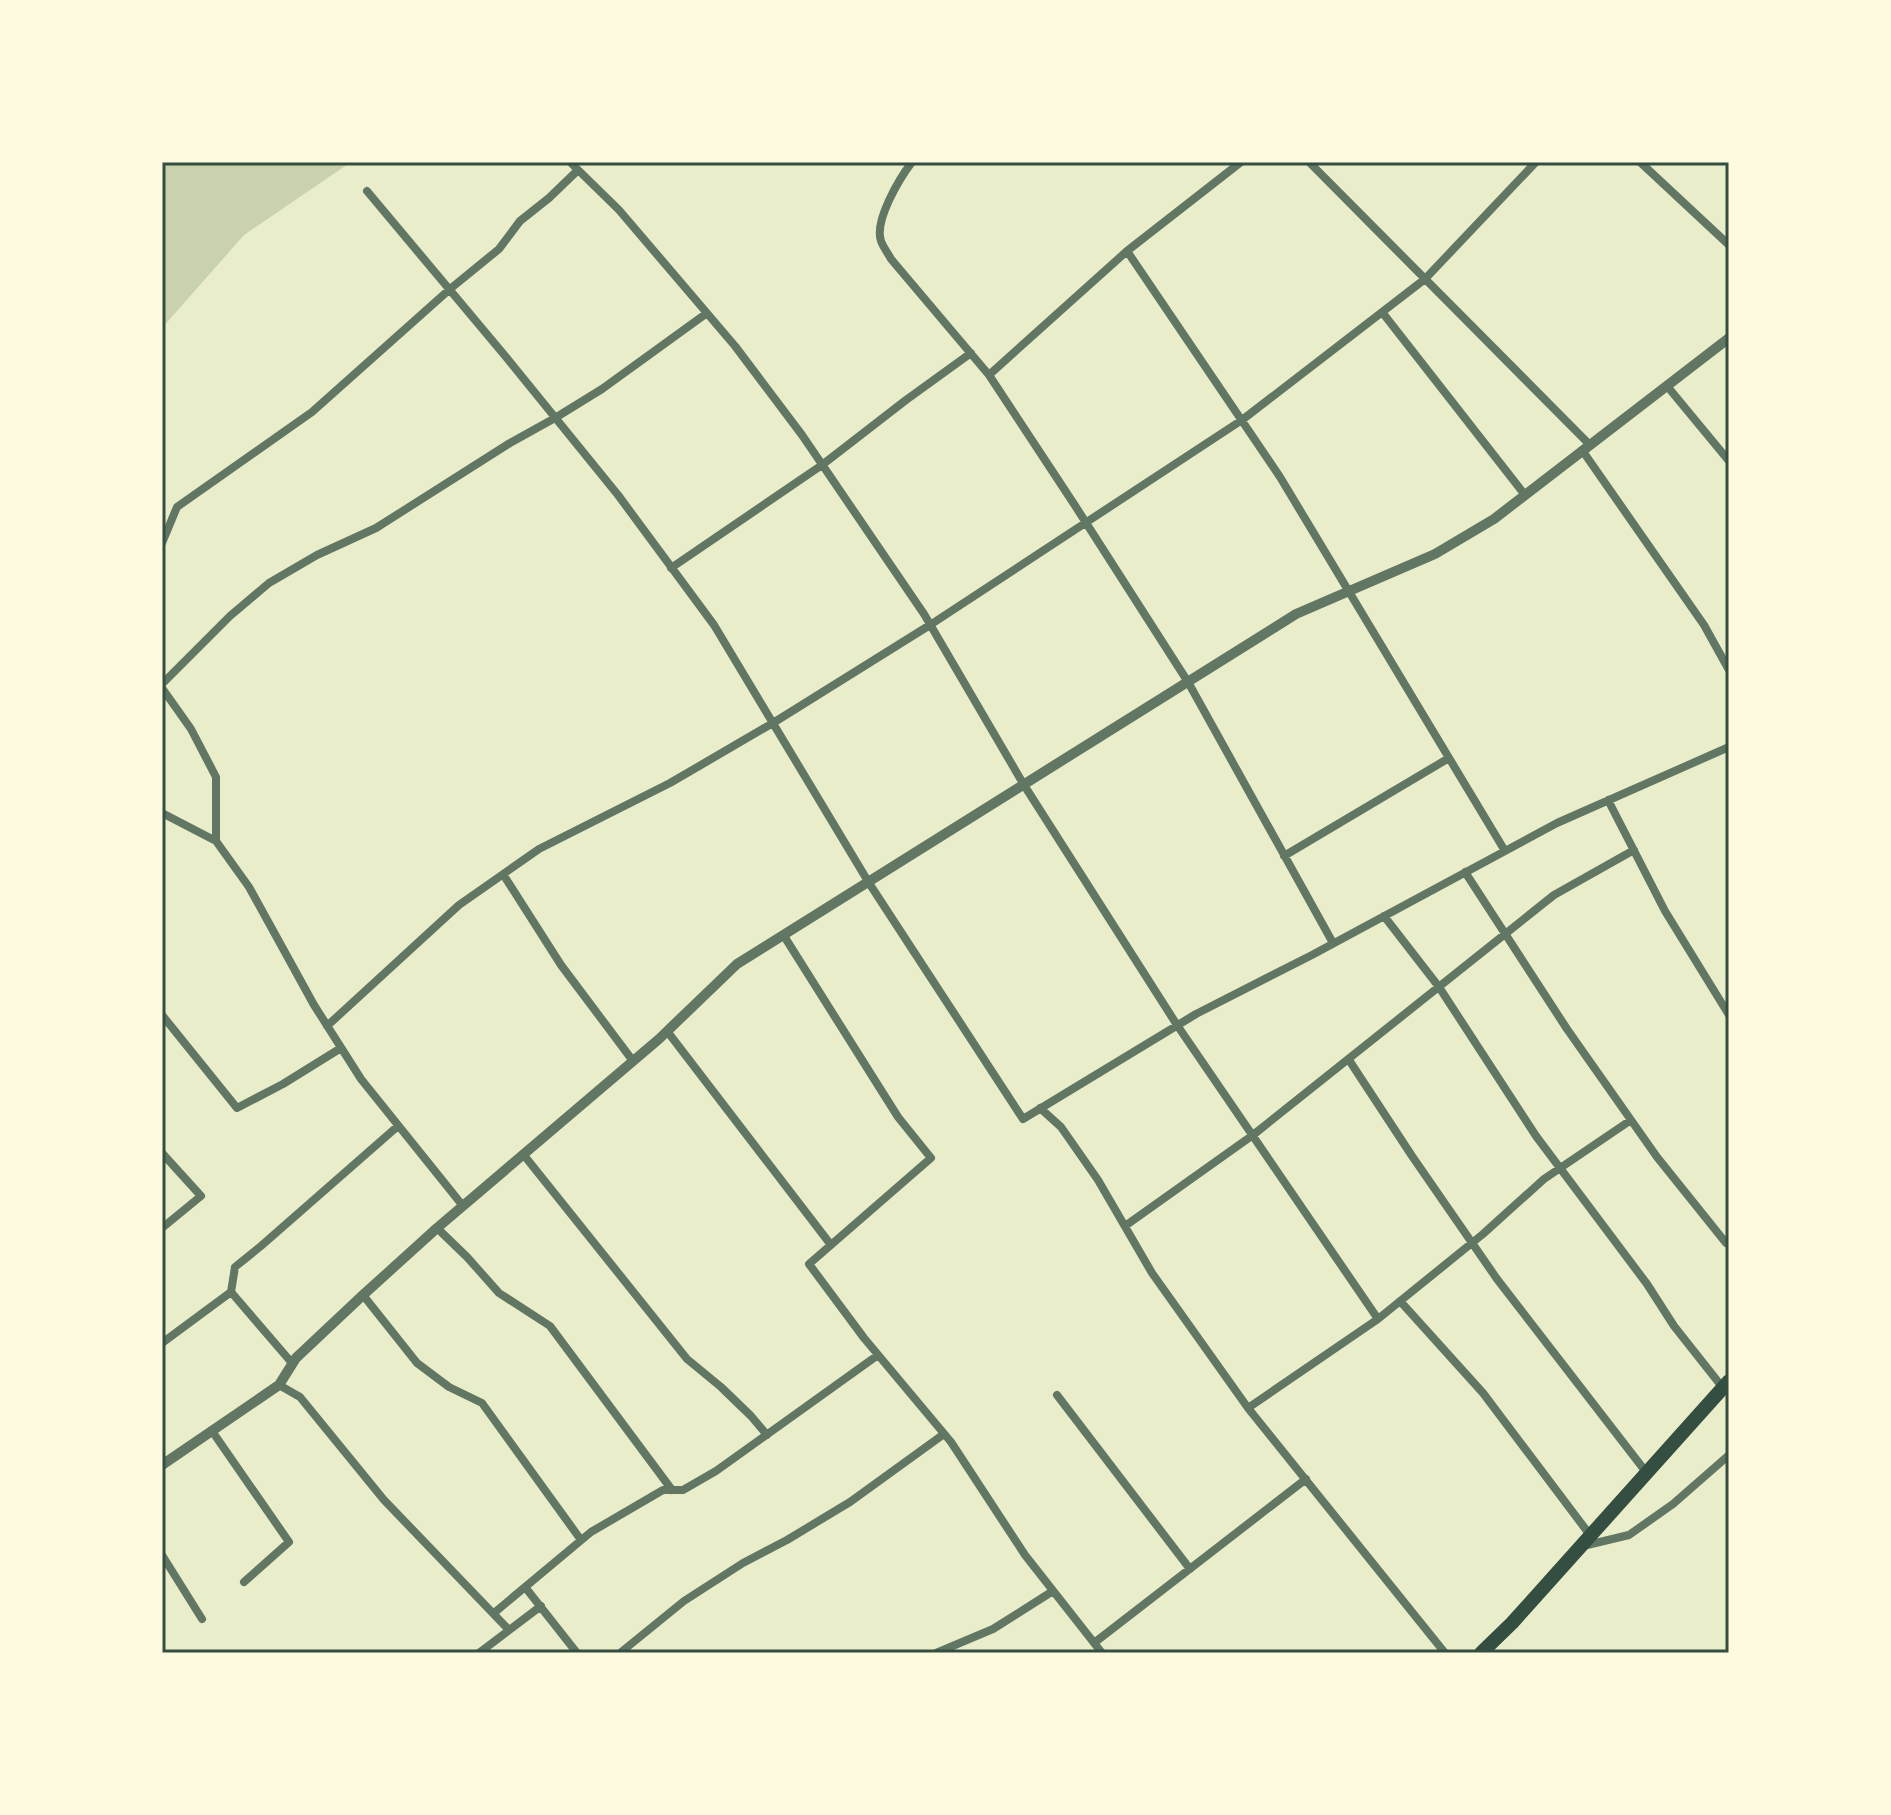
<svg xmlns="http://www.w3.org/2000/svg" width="1891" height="1815" font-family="'Zilla Slab',serif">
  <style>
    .green { fill: #cad2ad }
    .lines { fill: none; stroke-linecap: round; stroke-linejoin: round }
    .minor { stroke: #617663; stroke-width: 8 }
    .tertiary { stroke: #617663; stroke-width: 10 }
    .trunk { stroke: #344e41; stroke-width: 14 }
    .neatline { fill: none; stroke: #344e41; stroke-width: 3 }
  </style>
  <rect width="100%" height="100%" fill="#e9edc9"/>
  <!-- green -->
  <path class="green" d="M162 162H351L244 235 162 328Z"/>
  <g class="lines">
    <!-- minor -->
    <path class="minor" d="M570 162 619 210 735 346 802 435 924 614 1024 785 1177 1025 1378 1319
      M912 162C899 179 874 221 881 241 883 247 888 253 891 259L989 375 1074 504 1188 682 1333 943
      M1309 162 1590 445
      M1640 162 1729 245
      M367 191 506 357 618 495 714 625 869 883 1023 1119 1196 1014 1312 955 1557 823 1729 747
      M1127 251 1280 477 1505 851
      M1382 312 1525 495
      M989 375 1127 251 1241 162
      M1667 386 1729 461
      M1582 450 1704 625 1729 670
      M162 543 177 507 312 412 450 289 499 249 520 221 549 198 578 170
      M671 568 822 465 906 400 971 353
      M162 684 230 616 269 583 317 555 376 528 510 443 555 418 602 389 707 313
      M162 688 191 729 216 777V841L249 887 314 1005 361 1079 463 1206
      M1608 800 1665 911 1729 1015
      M162 813 216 841
      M1284 856 1449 758
      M1465 872 1567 1029 1657 1157 1726 1243
      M503 874 561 965 633 1061
      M1384 916 1439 987 1536 1136 1647 1284 1674 1326 1723 1388
      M784 936 898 1117 931 1158 809 1264 864 1338 951 1442 1025 1555 1102 1653
      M162 1015 237 1108 283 1084 341 1048
      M327 1026 459 905 539 849 670 783 773 723 930 625 1242 420 1425 279 1536 162
      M667 1031 831 1245
      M1349 1060 1412 1156 1497 1279 1646 1472
      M1040 1108 1061 1127 1098 1180 1152 1273 1248 1408 1445 1653
      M162 1153 201 1196 162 1228
      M523 1154 687 1359 721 1387 751 1416 767 1435
      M1125 1226 1253 1135 1554 895 1634 850
      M437 1228 467 1257 499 1293 550 1326 672 1490
      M231 1292 235 1267 261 1246 398 1126
      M363 1295 417 1363 449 1387 482 1403 581 1540
      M1400 1301 1483 1393 1590 1535
      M162 1343 231 1292 292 1363
      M279 1385 300 1397 384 1500 509 1630
      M1057 1395 1190 1569
      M1248 1408 1378 1319 1483 1234 1544 1179 1631 1120
      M212 1431 289 1542 244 1582
      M1583 1546 1629 1535 1673 1504 1729 1455
      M162 1555 202 1619
      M525 1587 577 1653
      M494 1613 591 1532 663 1490H683L716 1471 878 1355
      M1094 1643 1306 1479
      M479 1653 541 1606
      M620 1653 684 1601 743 1563 787 1540 850 1502 944 1434
      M936 1653 993 1629 1053 1591"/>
    <!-- tertiary -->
    <path class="tertiary" d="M162 1465 279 1385 296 1358 363 1295 437 1228 659 1039 737 964 1296 614 1435 554 1494 519 1729 338"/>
    <!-- trunk -->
    <path class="trunk" d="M1481 1653 1512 1623 1729 1381"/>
  </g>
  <!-- border -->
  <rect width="1891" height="1815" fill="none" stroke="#fefae0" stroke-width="328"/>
  <rect x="164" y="164" width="1563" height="1487" class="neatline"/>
</svg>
